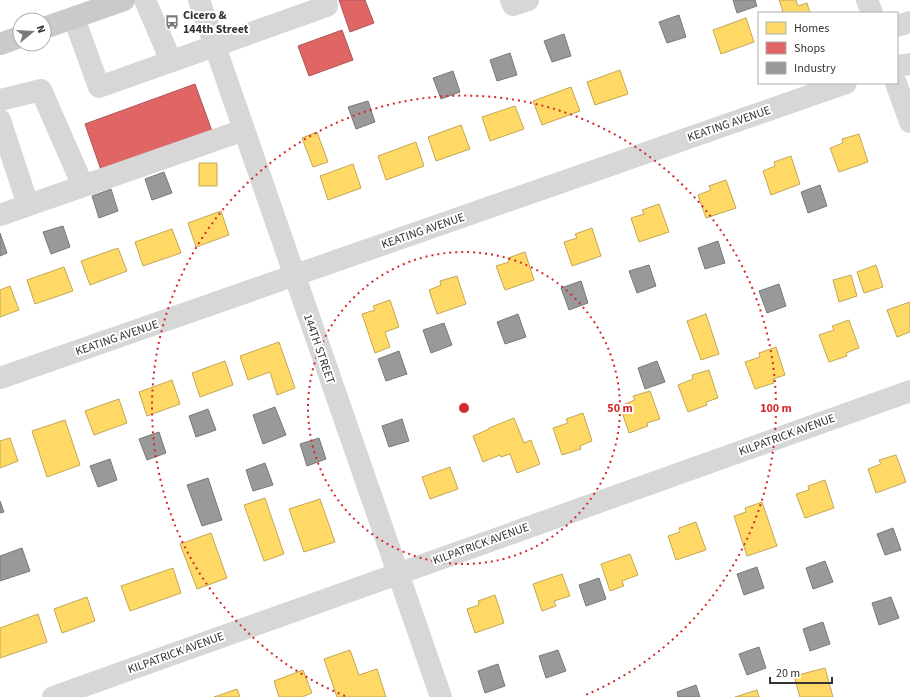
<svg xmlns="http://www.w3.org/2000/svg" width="910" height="697" font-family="'Source Sans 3',sans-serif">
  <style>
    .homes { fill: #ffd966; stroke: #c2a757 }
    .shops { fill: #e06666; stroke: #ac5757 }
    .industry { fill: #999; stroke: #7a7a7a }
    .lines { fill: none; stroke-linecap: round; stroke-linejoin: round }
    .minor { stroke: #d7d7d7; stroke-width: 22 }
    .major { stroke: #cacaca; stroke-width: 22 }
    .ring { fill: none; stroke: #d62828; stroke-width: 2; stroke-dasharray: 2 4 }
    .labels { text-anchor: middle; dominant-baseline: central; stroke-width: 4; stroke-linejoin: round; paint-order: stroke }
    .poi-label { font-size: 12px; font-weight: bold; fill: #333; stroke: #fff; text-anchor: start }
    .street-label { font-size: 12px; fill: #333; stroke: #fff }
    .centre { fill: #d62828; stroke: #fff; stroke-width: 2 }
    .ring-label { font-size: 12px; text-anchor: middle; font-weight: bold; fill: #d62828; stroke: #fff; stroke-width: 4; stroke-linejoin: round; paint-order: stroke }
  </style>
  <rect width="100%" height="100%" fill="#fff"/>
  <!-- homes -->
  <path class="homes" d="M779 0H796L798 6 807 3 810 13H779L783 11Z
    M746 18 754 42 721 54 713 30Z
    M620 70 628 94 595 105 587 82Z
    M571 87 580 111 542 125 533 101Z
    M515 106 524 129 490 141 482 117Z
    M461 125 470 149 436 161 428 137Z
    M317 132 328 162 313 167 302 138Z
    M859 134 868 162 839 172 830 148 843 143 842 139Z
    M416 142 424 166 386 180 378 156Z
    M791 156 800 184 771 195 763 171 775 166 774 162Z
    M199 163H217V186H199Z
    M353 164 361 188 328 200 320 176Z
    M726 180 736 208 706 218 698 195 711 190 709 186Z
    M659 204 669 232 639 242 631 218 644 214 642 210Z
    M221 211 229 235 196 247 188 223Z
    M592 228 601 256 572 266 564 242 577 238 575 234Z
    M172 229 181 253 143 266 135 242Z
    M118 248 127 271 90 285 81 261Z
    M525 252 534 280 505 290 496 266 509 262 508 258Z
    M876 265 883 287 864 293 857 272Z
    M64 267 73 291 35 304 27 280Z
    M851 275 857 296 839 302 833 280Z
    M457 276 466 304 437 314 429 290 441 285 440 281Z
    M10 286 19 310 0 317V290Z
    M390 300 399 327 385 332 390 347 375 353 362 314 375 310 373 306Z
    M910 302V332L897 337 887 310Z
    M706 314 719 354 701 360 687 321Z
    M849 320 859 348 846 353 847 356 829 362 819 335 834 330 832 326Z
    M279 342 295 388 277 395 270 372 248 380 240 356Z
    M776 347 785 375 773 379 774 383 755 389 745 362 760 357 759 353Z
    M225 361 233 385 200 397 192 373Z
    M709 370 718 398 706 402 707 405 688 412 678 385 693 379 692 375Z
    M172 380 180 404 147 416 139 392Z
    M650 391 660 419 647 423 648 426 629 433 620 406 635 400 633 396Z
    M119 399 127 423 94 435 85 411Z
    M583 413 592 441 580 446 581 449 562 455 553 428 568 423 566 419Z
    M514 418 524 443 531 440 540 464 517 473 510 454 501 457 500 455 483 462 473 436 489 429V428Z
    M65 420 80 465 47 477 32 431Z
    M10 438 18 461 0 468V441Z
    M896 455 906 482 876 493 868 469 881 464 879 460Z
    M450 467 458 489 430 499 422 477Z
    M825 480 834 508 805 518 796 494 809 490 808 486Z
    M265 498 284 554 264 561 244 505Z
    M320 499 335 542 304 552 289 509Z
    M762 502 777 546 747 556 734 516 746 512 745 508Z
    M696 522 706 550 676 560 668 536 680 532 679 528Z
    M211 533 227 578 197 589 180 544Z
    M630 554 638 575 622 581 624 586 610 591 601 564Z
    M173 568 181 593 130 611 121 586Z
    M562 574 570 596 554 601 556 606 542 611 533 584Z
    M495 595 504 623 475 633 467 609 479 605 478 601Z
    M87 597 95 621 62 633 54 609Z
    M38 614 47 642 0 658V628Z
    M350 650 359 675 377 669 386 697H337L324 659Z
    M825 668 833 697H800L794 676Z
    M303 670 312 693 302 697H279L274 681Z
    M237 689 240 697H214Z
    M757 690 759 697H735Z"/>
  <!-- shops -->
  <path class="shops" d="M339 0H365L374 23 350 32Z
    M342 30 353 60 309 76 298 46Z
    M195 84 212 131 101 170 85 124Z"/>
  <!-- industry -->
  <path class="industry" d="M733 0H755L757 6 737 13Z
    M679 15 686 37 667 43 659 22Z
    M564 34 571 56 552 62 544 41Z
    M510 53 517 75 497 81 490 60Z
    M453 71 460 92 441 99 433 78Z
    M368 101 375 122 356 129 348 107Z
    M164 172 172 193 152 200 145 179Z
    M820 185 827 206 808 213 801 192Z
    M111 189 118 211 99 218 92 196Z
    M63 226 70 247 51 254 43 232Z
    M0 233 7 253 0 256Z
    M718 241 725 263 705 269 698 248Z
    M649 265 656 286 637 293 629 271Z
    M581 281 588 303 569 310 561 288Z
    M779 284 786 306 767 313 759 291Z
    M518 314 526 337 505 344 497 322Z
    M444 323 452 345 431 353 423 330Z
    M399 351 407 374 386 381 378 359Z
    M657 361 665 382 645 389 638 368Z
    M275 407 286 435 263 444 253 415Z
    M208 409 216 430 196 437 189 416Z
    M402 419 409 441 389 447 382 426Z
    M159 432 166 453 147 460 139 439Z
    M319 438 326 459 307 466 300 444Z
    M110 459 117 480 98 487 90 466Z
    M265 463 273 485 253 491 246 470Z
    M208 478 222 520 202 526 187 485Z
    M0 501 4 512 0 513Z
    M893 528 901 550 885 555 877 534Z
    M22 548 30 571 0 581V556Z
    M825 561 833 582 813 589 806 568Z
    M757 567 764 588 744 595 737 574Z
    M599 578 606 599 586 606 579 585Z
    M891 597 899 618 879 625 872 603Z
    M823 622 830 644 810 651 803 629Z
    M759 647 766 668 747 675 739 654Z
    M558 650 566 671 546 678 539 656Z
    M498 664 505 686 485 693 478 671Z
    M696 685 700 697H678L677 692Z"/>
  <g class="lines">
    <!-- minor -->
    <path class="minor" d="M145 0 171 61
      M199 0 441 697
      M511 0 513 5 528 0
      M867 0 872 13
      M74 18 99 87 327 6 326 0
      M897 26 910 22
      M897 66 910 64
      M896 83 910 122
      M0 100 41 90 83 186
      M0 120 28 205
      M0 215 244 130
      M0 378 846 83
      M53 697 910 391"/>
    <!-- major -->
    <path class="major" d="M44 28 124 0
      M0 44 20 37"/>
  </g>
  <!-- distance rings -->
  <g class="ring">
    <circle cx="464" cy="408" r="156"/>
    <path d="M345 696A312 312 0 1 1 583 696"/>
  </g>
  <!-- icons -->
  <defs>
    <symbol id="bus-bare" viewBox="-9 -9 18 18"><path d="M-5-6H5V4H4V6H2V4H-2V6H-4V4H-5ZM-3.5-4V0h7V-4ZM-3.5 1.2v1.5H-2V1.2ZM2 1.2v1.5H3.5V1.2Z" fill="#7a7a7a" stroke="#fff" stroke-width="2.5" paint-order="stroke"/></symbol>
  </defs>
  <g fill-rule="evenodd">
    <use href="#bus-bare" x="162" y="12" width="20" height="20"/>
  </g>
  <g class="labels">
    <!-- poi labels -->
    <g class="poi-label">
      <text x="183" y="15">Cicero &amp;<tspan x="183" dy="14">144th Street</tspan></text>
    </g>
    <!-- street labels -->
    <g class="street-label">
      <text transform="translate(729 124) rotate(-19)">KEATING AVENUE</text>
      <text transform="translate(423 231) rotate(-19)">KEATING AVENUE</text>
      <text transform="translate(117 338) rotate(-19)">KEATING AVENUE</text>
      <text transform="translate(319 349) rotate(71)">144TH STREET</text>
      <text transform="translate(787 435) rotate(-20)">KILPATRICK AVENUE</text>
      <text transform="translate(481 544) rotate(-20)">KILPATRICK AVENUE</text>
      <text transform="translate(176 653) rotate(-20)">KILPATRICK AVENUE</text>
    </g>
  </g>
  <circle cx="464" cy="408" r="6" class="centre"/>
  <g class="ring-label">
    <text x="620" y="412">50 m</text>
    <text x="776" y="412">100 m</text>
  </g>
  <!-- legend -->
  <rect x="758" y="12" width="140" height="72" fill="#ffffff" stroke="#adadad"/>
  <rect x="766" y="22" width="20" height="12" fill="#ffd966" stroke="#adadad"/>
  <text x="794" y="32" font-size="12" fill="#333333">Homes</text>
  <rect x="766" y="42" width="20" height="12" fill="#e06666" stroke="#adadad"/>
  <text x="794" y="52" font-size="12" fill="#333333">Shops</text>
  <rect x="766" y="62" width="20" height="12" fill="#999999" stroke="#adadad"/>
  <text x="794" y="72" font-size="12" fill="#333333">Industry</text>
  <!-- north arrow -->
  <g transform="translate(32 32) rotate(72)"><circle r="19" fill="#ffffff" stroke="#adadad"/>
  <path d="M0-3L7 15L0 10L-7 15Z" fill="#7a7a7a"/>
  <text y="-6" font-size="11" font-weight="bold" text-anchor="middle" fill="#333333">N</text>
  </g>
  <!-- scale -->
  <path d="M770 677v6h62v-6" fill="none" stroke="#333333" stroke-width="2"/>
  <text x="776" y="677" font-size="12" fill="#333333" stroke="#ffffff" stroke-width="3" paint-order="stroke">20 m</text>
</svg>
